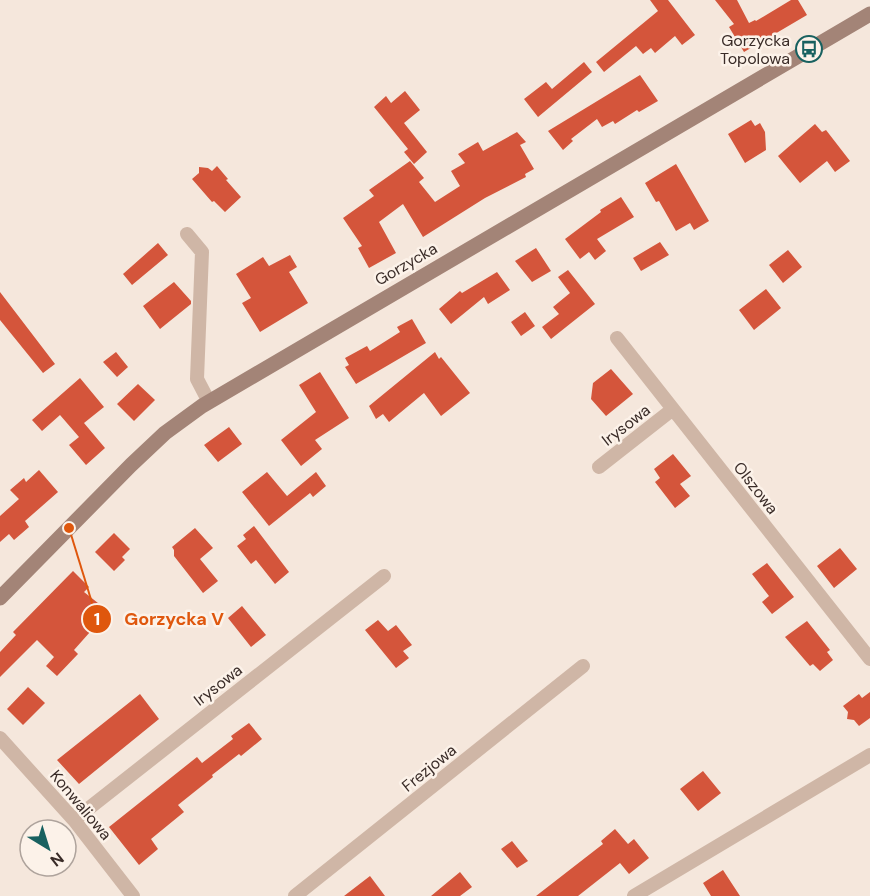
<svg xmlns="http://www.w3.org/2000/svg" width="870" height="896" font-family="'DM Sans',sans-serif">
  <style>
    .building { fill: #d4553b }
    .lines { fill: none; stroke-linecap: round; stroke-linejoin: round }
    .street { stroke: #cfb6a6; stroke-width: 14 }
    .secondary { stroke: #a38477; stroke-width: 15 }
    .labels { text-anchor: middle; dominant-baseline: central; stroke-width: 5; stroke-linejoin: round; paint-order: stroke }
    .poi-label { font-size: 16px; fill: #3a2c28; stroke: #fcf2e9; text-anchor: end }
    .street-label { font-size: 16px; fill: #3a2c28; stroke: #fcf2e9 }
    .leader { fill: none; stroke: #df570d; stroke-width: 2 }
    .callout-dot { fill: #df570d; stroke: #fcf2e9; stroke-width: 2 }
    .mark-label { font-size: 18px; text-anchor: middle; font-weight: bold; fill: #fff }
    .callout-label { font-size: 18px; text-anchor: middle; font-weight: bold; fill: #df570d; stroke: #fcf2e9; stroke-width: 5; stroke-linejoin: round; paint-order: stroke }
  </style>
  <rect width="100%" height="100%" fill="#f5e7dc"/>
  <!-- building -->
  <path class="building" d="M650 0H668L695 35 682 45 675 36 655 53 651 48 643 54 636 46 604 72 596 62 658 11Z
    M715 0H737L749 23 755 20 756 21 791 0H798L807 15 744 52 729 27 734 24Z
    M584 62 592 72 538 117 524 99 546 82 552 89Z
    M640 75 658 101 639 112 637 110 615 124 613 121 602 127 597 119 571 139 573 141 563 150 548 131Z
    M405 91 420 110 404 123 427 152 414 164 404 152 408 149 374 107 386 96 391 103Z
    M751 120 755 126 760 123 765 132 766 150 745 163 728 134Z
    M815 124 822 132 826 130 850 161 835 172 827 161 800 183 778 156Z
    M517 132 526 142 520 145 534 169 525 174 526 177 485 198 423 237 403 204 379 222 396 253 369 268 358 248 362 246 343 218 374 196 369 190 410 161 424 178 419 182 435 202 460 186 451 171 465 163 458 154 478 142 483 151Z
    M676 164 709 221 694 230 690 223 676 231 659 201 656 202 645 183Z
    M217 166 228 179 226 180 241 197 225 212 214 201 212 202 192 179 199 173V167L208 168 212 171Z
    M621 197 634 217 597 239 606 251 595 260 589 252 580 259 565 239 601 212 600 210Z
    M660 242 669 255 641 271 633 258Z
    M158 243 168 255 132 285 123 274Z
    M536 248 551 271 532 282 515 261Z
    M788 250 802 267 783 283 769 265Z
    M290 255 297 267 289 272 308 303 260 332 242 303 251 298 236 274 263 257 269 266Z
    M568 270 595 304 551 339 542 327 559 314 553 307 570 293 558 277Z
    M497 272 510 290 488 304 484 297 451 324 439 309 460 291 462 293Z
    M174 282 191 301V304L160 329 143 306Z
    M766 289 781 308 754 330 739 310Z
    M0 292 55 364 43 373 0 320Z
    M525 312 535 326 521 336 511 322Z
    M412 319 426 343 356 384 345 367 349 365 345 358 367 346 370 351 400 332 397 327Z
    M116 352 128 367 117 377 103 362Z
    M435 352 439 359 441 357 470 393 441 416 424 393 389 422 383 414 376 419 369 406Z
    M611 369 633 394 606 416 591 399 593 383Z
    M320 372 349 418 315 440 322 449 301 466 281 440 316 412 299 385Z
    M80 378 104 407 84 423 105 448 86 465 69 445 79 437 60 415 42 431 32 420Z
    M138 384 155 400 134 421 117 404Z
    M229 427 242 444 218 462 204 445Z
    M673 454 691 476 680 484 690 496 675 508 655 482 660 478 654 469Z
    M39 470 58 492 25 521 29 527 14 540 9 534 0 542V516L19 499 10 490 24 478 26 482Z
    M267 472 287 496 316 472 326 486 313 497 310 493 269 526 242 492Z
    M254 526 289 572 275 584 256 560 251 564 237 546 246 539 243 535Z
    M195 528 213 548 200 559 218 581 203 593 174 556V550L172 547Z
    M114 533 130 549 122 557 125 560 114 571 95 552Z
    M840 548 857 569 834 588 817 566Z
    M767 563 794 597 772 614 762 602 769 596 752 574Z
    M73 571 89 587 84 592 103 607 101 610 106 614 74 650 78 654 57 676 46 666 54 657 37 640 0 677V652L16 635 13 632Z
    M242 606 266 635 251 647 228 618Z
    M378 620 388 631 396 625 412 645 403 651 409 658 396 668 365 630Z
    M807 621 830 650 827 652 833 660 820 671 813 664 810 666 785 637Z
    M28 687 45 703 23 725 7 709Z
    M870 692V718L859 726 854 720 847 719 848 712 843 706 859 694 862 698Z
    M140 694 159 719 79 784 57 760Z
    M249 723 262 739 241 756 239 754 212 775 213 777 178 805 184 812 151 839 158 849 139 865 109 827 197 757 202 763 233 739 231 736Z
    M703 771 721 793 698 811 680 789Z
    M615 829 628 844 634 839 649 858 629 874 620 863 578 896H536L603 844 601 841Z
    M512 841 528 861 517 868 501 849Z
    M723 870 740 896H711L703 883Z
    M460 872 472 887 460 896H431Z
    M370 876 385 896H344Z"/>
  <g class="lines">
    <!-- street -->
    <path class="street" d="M187 234 202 252 197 379 209 402
      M617 338 870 659
      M599 467 673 409
      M0 738 74 820 133 896
      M74 820 384 576
      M295 896 583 666
      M634 896 870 755"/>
    <!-- secondary -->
    <path class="secondary" d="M0 598 131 465 165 433 202 406 870 14"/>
  </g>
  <!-- icons -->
  <defs>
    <symbol id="bus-ring" viewBox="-11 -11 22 22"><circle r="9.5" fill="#fcf2e9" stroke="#186160" stroke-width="1.5"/><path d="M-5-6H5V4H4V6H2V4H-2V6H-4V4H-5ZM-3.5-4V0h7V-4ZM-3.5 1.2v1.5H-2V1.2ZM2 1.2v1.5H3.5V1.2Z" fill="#186160"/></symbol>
  </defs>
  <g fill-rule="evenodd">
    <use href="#bus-ring" x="794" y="34" width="30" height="30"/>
  </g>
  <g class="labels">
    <!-- poi labels -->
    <g class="poi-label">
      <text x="790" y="40">Gorzycka<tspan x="790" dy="18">Topolowa</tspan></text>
    </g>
    <!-- street labels -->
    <g class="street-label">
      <text transform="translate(406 264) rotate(-30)">Gorzycka</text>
      <text transform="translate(626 425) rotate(-38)">Irysowa</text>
      <text transform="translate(756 488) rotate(52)">Olszowa</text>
      <text transform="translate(218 685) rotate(-38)">Irysowa</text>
      <text transform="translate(429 768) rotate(-39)">Frezjowa</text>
      <text transform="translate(81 805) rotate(50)">Konwaliowa</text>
    </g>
  </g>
  <!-- callouts -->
  <path class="leader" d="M69 528L97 619"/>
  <g class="callout-dot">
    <circle cx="69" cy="528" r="6"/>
    <circle cx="97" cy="619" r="15"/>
  </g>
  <g class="mark-label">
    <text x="97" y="625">1</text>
  </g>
  <g class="callout-label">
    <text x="174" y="625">Gorzycka V</text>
  </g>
  <!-- north arrow -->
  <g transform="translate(48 848) rotate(142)"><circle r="28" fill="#fcf2e9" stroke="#aea39c" stroke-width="1.5"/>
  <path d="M0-4.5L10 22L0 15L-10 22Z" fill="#186160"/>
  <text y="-9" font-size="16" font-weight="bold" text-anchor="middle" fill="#3a2c28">N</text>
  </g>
</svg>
